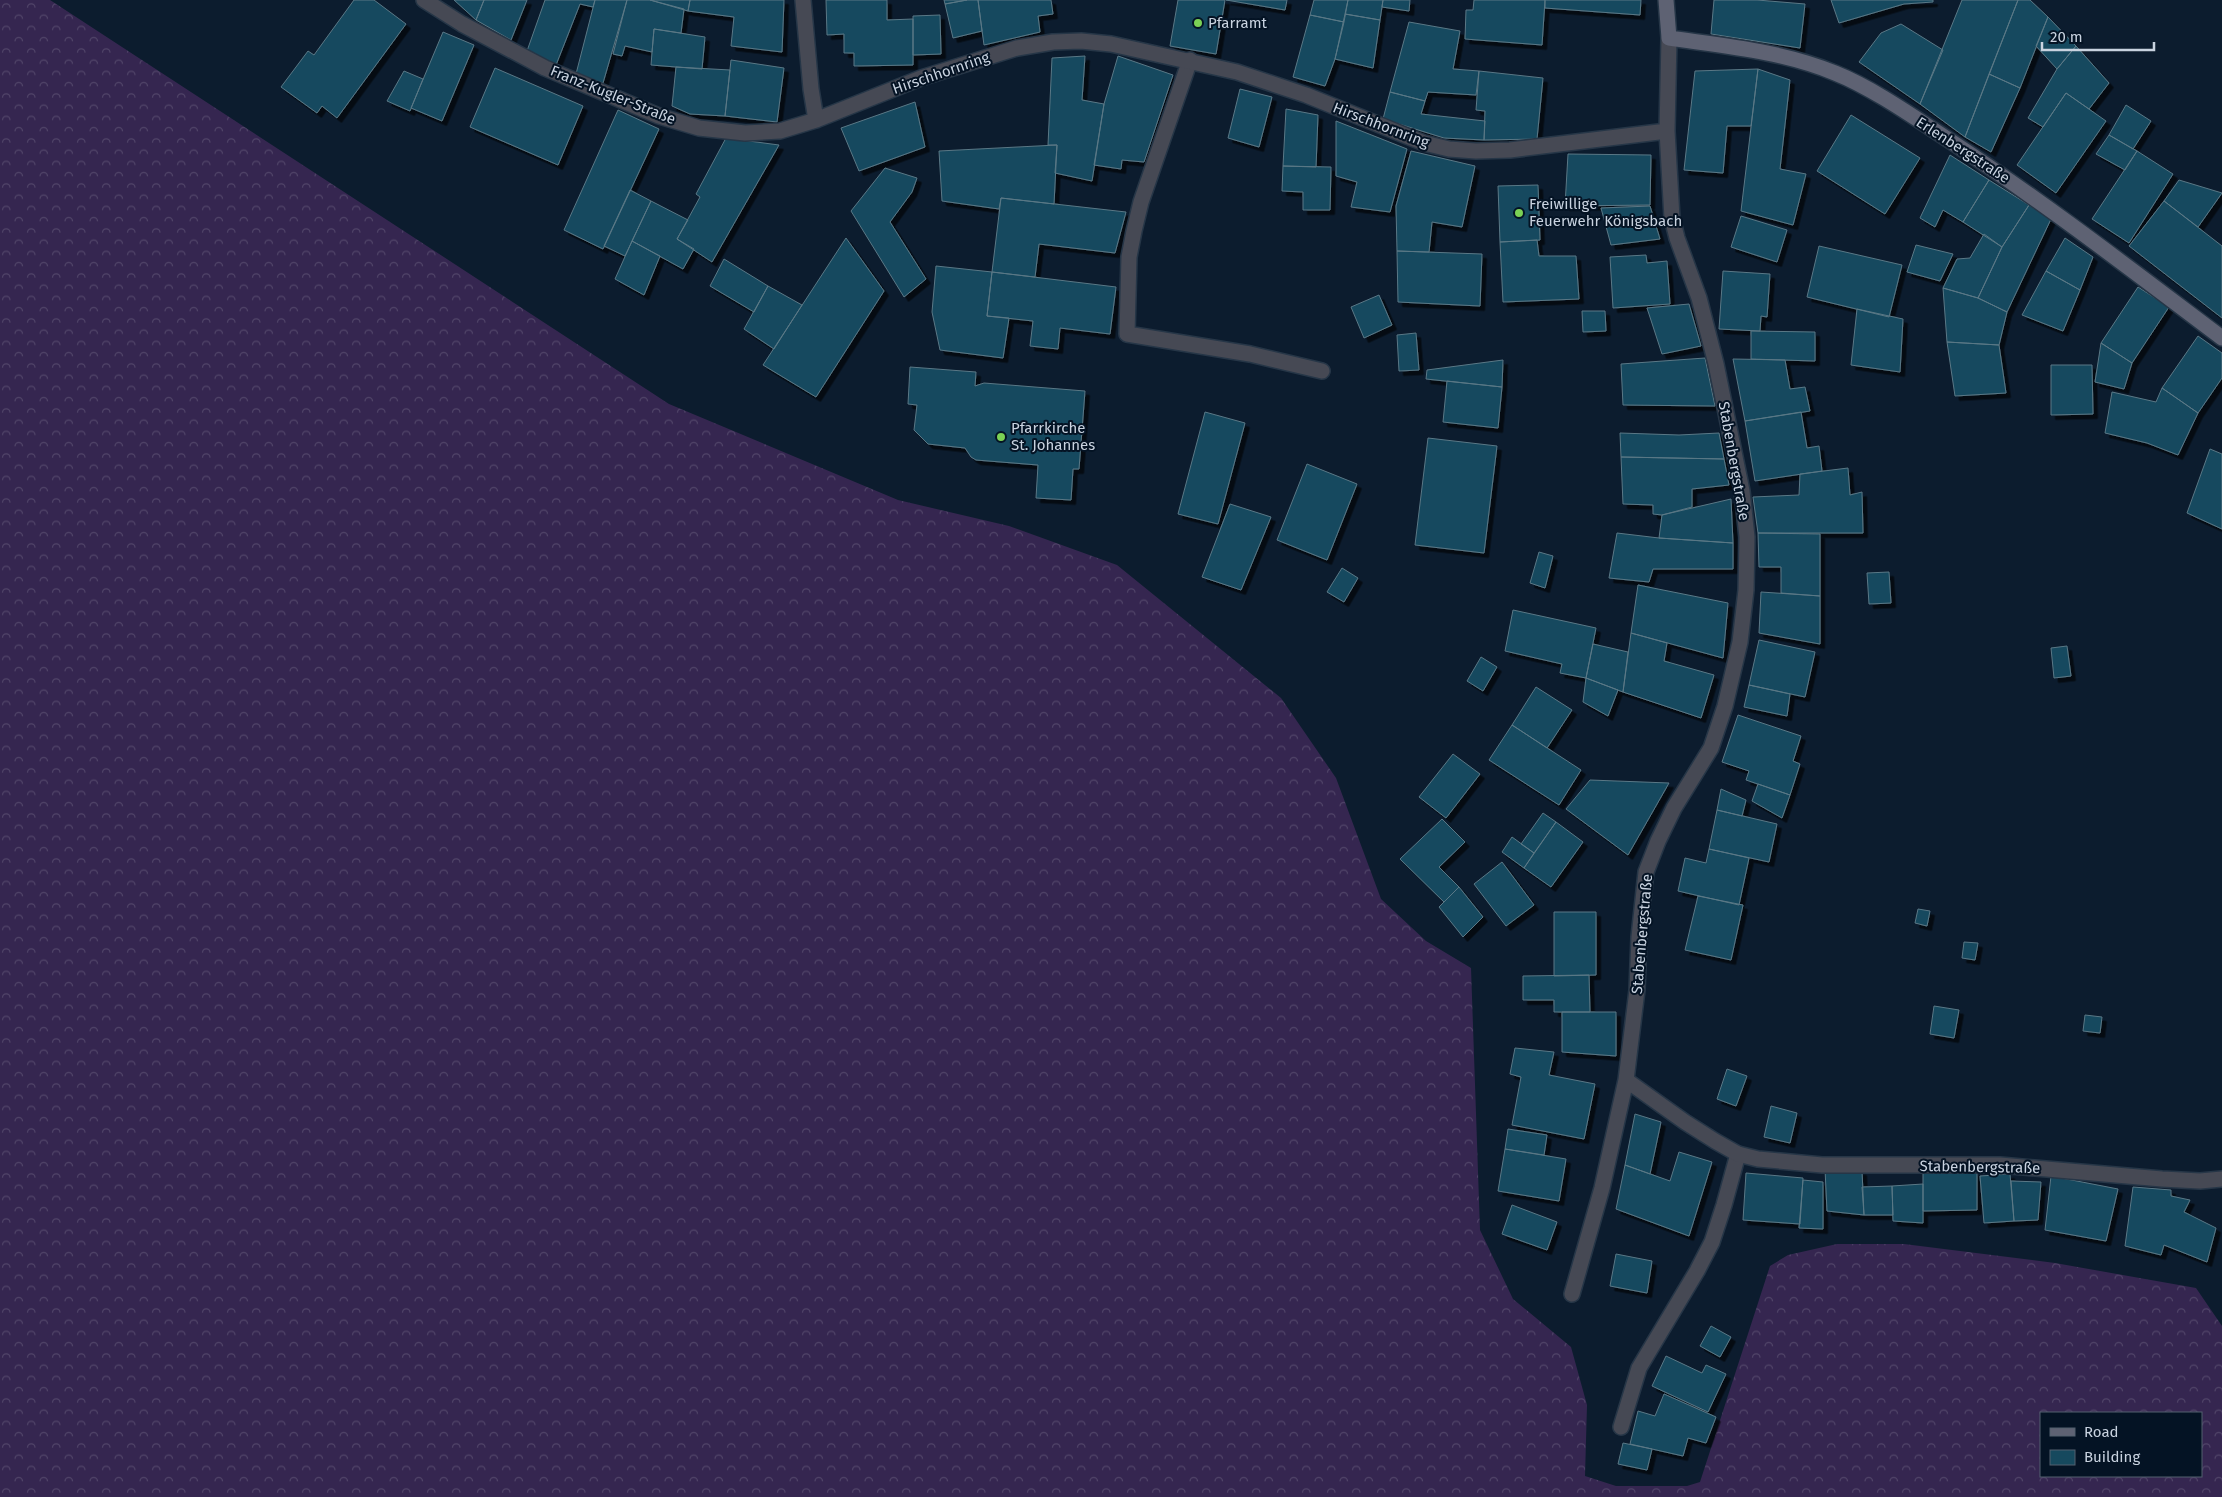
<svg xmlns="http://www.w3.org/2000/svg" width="2222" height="1497" font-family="'Fira Sans',sans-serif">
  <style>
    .forest { fill: url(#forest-crowns); fill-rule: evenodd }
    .building { fill: #16495e; stroke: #5a7886; filter: url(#shadow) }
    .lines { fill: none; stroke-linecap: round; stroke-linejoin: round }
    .lane-casing { stroke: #263647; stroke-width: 18 }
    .street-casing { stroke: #263647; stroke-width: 18 }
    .secondary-casing { stroke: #263647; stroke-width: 18 }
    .lane { stroke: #464954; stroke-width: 15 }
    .street { stroke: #464954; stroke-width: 15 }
    .secondary { stroke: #5e6273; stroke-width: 15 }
    .poi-dot { fill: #7bd155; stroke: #041324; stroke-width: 2 }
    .labels { text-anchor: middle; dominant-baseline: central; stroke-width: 4; stroke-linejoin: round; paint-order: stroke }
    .poi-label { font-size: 15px; fill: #c9d3e0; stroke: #041324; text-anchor: start }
    .street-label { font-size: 15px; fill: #c9d3e0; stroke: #041324 }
  </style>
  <defs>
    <pattern id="forest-crowns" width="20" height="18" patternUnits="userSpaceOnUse" patternTransform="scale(1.25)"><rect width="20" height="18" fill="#352650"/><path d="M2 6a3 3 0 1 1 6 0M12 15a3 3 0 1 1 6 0" fill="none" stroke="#514569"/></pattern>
    <filter id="shadow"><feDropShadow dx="4.5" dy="4.5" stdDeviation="0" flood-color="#0009"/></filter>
  </defs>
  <rect width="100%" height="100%" fill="#0c1c2e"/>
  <!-- forest -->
  <path class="forest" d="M0 0H50L669 404 898 500 1009 526 1117 565 1281 698 1336 778 1381 899 1426 941 1471 968 1480 1230 1513 1299 1571 1347 1587 1405 1585 1476 1616 1486H1687L1700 1482 1770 1266 1788 1255 1837 1244H1904L2055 1263 2196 1288 2222 1326V1497H0ZM2201 1413V1476H2041V1413Z"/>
  <!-- building -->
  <path class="building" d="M354 0H374L406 24 337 118 322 106 317 113 281 87 308 51 314 55Z
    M454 0H484L476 20Z
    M484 0H527L511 40 476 20Z
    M545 0H595L593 7 580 4 556 65 527 51Z
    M595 0H627L603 83 576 74Z
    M627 0H650L684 9 681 33 654 29 652 52 625 46 622 56 613 54Z
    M650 0H690L688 11Z
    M690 0H784L782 52 731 46 734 17 688 11Z
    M826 0H887V20L913 19V65L854 66V53H844V34L827 35Z
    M944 0H967L945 4Z
    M967 0H978L982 31 953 38 945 4Z
    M978 0H1051L1053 14 1038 16 1040 32 984 45Z
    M1178 0H1225L1216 54 1170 46Z
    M1226 0H1287L1285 10Z
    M1314 0H1348L1344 22 1310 15Z
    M1348 0H1383L1380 20 1345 14Z
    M1383 0H1410L1409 11 1382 7Z
    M1474 0H1545L1542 45 1465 39 1466 10H1473Z
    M1545 0H1641L1640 15 1545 8Z
    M1714 0H1757L1805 4 1800 48 1711 34Z
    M1831 0H1933V2L1904 4 1839 23Z
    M1962 0H2018L1965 137 1920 104Z
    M2018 0H2030L2048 17 2020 88 1989 74Z
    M1345 14 1380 20 1373 68 1335 59Z
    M940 15 941 54 913 55V16Z
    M1310 15 1344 22 1335 59 1325 86 1293 77Z
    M2048 17 2076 46 2057 69 2036 46Z
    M1409 22 1460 31 1453 69 1479 71 1476 95 1428 92 1425 101 1390 92Z
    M1901 24 1943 50 1920 104 1859 62 1881 33Z
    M654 29 705 37 702 69 651 65Z
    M443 32 474 45 442 121 411 108Z
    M2076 46 2109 83 2089 109 2066 93 2043 127 2028 118 2057 69Z
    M1085 56 1082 100 1104 104 1092 181 1055 173 1057 145H1048L1052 58Z
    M1118 56 1173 75 1144 162 1122 160 1121 169 1094 165 1104 104Z
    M731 60 784 68 777 122 725 116Z
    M676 67 730 70 725 116 690 114 672 106Z
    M495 68 583 106 558 165 470 127Z
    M1758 69 1751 126H1727L1723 173 1684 170 1695 71Z
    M1758 69 1790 80 1780 169 1806 174 1793 225 1741 211Z
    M404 71 423 79 410 111 387 101Z
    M1479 71 1543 78 1537 139 1484 140 1485 111 1476 110Z
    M1989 74 2020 88 1991 152 1965 137Z
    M1240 89 1272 97 1259 147 1228 138Z
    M1390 92 1425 101 1421 114 1485 121 1484 140 1444 138 1383 119Z
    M2066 93 2106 121 2056 193 2017 165Z
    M915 102 925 147 859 171 841 128Z
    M2126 105 2151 121 2133 149 2109 135Z
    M1286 109 1318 115 1316 167 1283 166Z
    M618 110 659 129 603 249 564 230Z
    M1851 115 1920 158 1885 214 1817 171Z
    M1336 121 1407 149 1390 212 1351 207 1357 182 1336 176Z
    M2109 135 2137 151 2125 170 2096 154Z
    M726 138 779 145 712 262 677 239 700 197 696 194Z
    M1057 145 1054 204 1001 198 999 209 942 201 939 151Z
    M1411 151 1475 166 1462 227 1432 222 1429 252 1397 251 1396 206Z
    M2137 151 2173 174 2129 243 2092 219Z
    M1568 154 1651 155 1650 205 1565 206Z
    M1950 155 1989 180 1963 222 1943 210 1935 227 1920 218Z
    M1283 166 1331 167 1330 210H1303V192L1282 191Z
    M885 168 917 178 912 192 890 222 926 279 904 297 851 211Z
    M1989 180 2029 205 2002 247 1963 222Z
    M2179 180 2222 193 2198 227 2164 201Z
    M1538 185 1540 240 1500 242 1498 186Z
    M630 190 651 201 625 256 604 246Z
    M1001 198 1126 212 1115 253 1039 244 1035 277 992 272Z
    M651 201 688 220 677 239 694 249 683 269 632 241Z
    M2164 201 2222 246V318L2129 246Z
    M2029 205 2051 219 2007 312 1978 298 2002 247Z
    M1650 206 1660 239 1611 245 1601 208Z
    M1741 216 1787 230 1777 262 1731 247Z
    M1984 234 2002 247 1978 298 1943 288 1957 259 1970 258Z
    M846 238 884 291 816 397 763 365Z
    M2065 238 2093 257 2080 290 2046 271Z
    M1537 240 1539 256H1576L1579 299 1503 302 1500 242Z
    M632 241 660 256 644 295 615 279Z
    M1916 245 1953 254 1940 281 1907 272Z
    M1819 246 1902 265 1889 317 1807 297Z
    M1397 251 1482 254 1480 306 1398 302Z
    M1646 255 1647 263 1667 261 1670 304 1613 308 1610 257Z
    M724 259 768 286 754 312 710 286Z
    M936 266 992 272 987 316 1009 318 1003 358 940 350 932 312Z
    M1723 271 1770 274 1767 317 1761 316 1760 331 1719 329Z
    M2046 271 2080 290 2063 331 2022 315Z
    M992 272 1116 287 1110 334 1060 328 1058 349 1030 346 1033 321 987 316Z
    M768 286 802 305 774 349 744 329Z
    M2138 287 2169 307 2132 363 2101 343Z
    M1943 288 1978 298 2007 312 1999 345 1947 342Z
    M1379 295 1392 325 1364 338 1351 307Z
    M1689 304 1701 346 1662 354 1647 308Z
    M1857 309 1903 319 1900 372 1851 365Z
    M1582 311H1605L1606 331 1583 332Z
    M1751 331 1815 332V361L1751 359Z
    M1416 333 1419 370 1399 371 1397 335Z
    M2198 336 2222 353V378L2198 413 2162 388Z
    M1947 342 1999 345 2006 393 1955 396Z
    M2101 343 2132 363 2124 389 2095 382Z
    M1705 358 1715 406 1623 405 1621 364Z
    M1733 359 1785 360 1790 389 1805 387 1810 411 1745 421Z
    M1503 360 1502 387 1426 379 1427 370Z
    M2051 365H2092L2093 414 2051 415Z
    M910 367 976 372 975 386 984 383 1085 391 1079 469H1073L1071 500 1036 498 1038 465 976 460 971 457 965 448 928 444 914 430 917 405 908 404Z
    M1447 381 1502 387 1498 428 1443 422Z
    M2162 388 2198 413 2178 455 2147 443 2105 433 2112 392 2156 402Z
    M1205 412 1245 423 1218 524 1178 514Z
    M1801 412 1807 448 1819 446 1822 471 1755 481 1745 421Z
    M1620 433 1679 435 1719 433 1724 459 1621 457Z
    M1428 438 1497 446 1484 553 1415 545Z
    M2210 449 2222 454V529L2187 513Z
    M1621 457 1724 459 1729 485 1692 489V507L1662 515 1653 514V505L1623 504Z
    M1307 464 1357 484 1327 560 1277 540Z
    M1848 468 1850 495 1862 492 1863 533H1758L1753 497 1799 495 1800 474Z
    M1731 499 1733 543 1659 538 1662 515Z
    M1230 504 1271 517 1241 590 1202 577Z
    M1617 533 1659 538 1733 543V569H1653L1649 582 1609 578Z
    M1758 533 1820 534V596L1781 593V567H1759Z
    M1539 552 1553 556 1545 588 1530 583Z
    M1342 568 1358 578 1344 602 1327 592Z
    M1889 572 1891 603 1869 604 1867 573Z
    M1638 585 1728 603 1723 658 1631 633Z
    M1761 592 1820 596V644L1759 633Z
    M1513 610 1596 628 1586 678 1560 673 1562 664 1505 651Z
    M1631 633 1667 643 1664 661 1714 675 1701 718 1623 692Z
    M1759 640 1815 652 1805 697 1749 685Z
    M1593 644 1628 652 1623 692 1586 678Z
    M2067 646 2071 676 2054 678 2051 648Z
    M1481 657 1497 667 1483 691 1467 681Z
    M1586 678 1618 690 1608 716 1583 702Z
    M1749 685 1790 694 1787 716 1744 707Z
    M1536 687 1572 710 1547 748 1512 725Z
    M1738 715 1801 736 1793 761 1800 764 1790 795 1746 780 1749 771 1722 762Z
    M1512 725 1581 770 1559 805 1489 760Z
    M1453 754 1480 774 1446 818 1419 797Z
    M1590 780 1669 783 1628 855 1566 809Z
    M1758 784 1790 795 1782 818 1752 801Z
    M1721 789 1746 800 1742 816 1717 810Z
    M1717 810 1777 824 1769 862 1709 849Z
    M1543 813 1556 822 1534 853 1521 844Z
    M1442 819 1465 842 1439 867 1459 887 1444 902 1400 859Z
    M1556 822 1583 842 1551 887 1524 868Z
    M1512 837 1534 853 1524 868 1502 852Z
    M1709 849 1749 858 1739 905 1678 891 1685 858 1706 863Z
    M1502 862 1534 905 1506 926 1474 884Z
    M1459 887 1483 917 1463 937 1439 907Z
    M1698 896 1743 905 1731 960 1685 950Z
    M1918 909 1930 911 1927 926 1915 923Z
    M1554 912H1596V975L1554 976Z
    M1964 942 1978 943 1975 960 1962 958Z
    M1589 975 1590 1012H1554V1000H1523V976Z
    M1934 1006 1959 1010 1954 1038 1930 1034Z
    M1562 1012H1616V1056L1562 1052Z
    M2085 1015 2102 1017 2100 1033 2083 1031Z
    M1515 1048 1554 1052 1549 1075 1595 1084 1584 1139 1512 1125 1521 1077 1510 1074Z
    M1727 1069 1747 1076 1736 1106 1717 1099Z
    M1771 1106 1797 1113 1790 1143 1764 1137Z
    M1635 1114 1661 1122 1650 1174 1625 1165Z
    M1508 1129 1547 1135 1544 1155 1505 1149Z
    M1505 1149 1566 1159 1559 1201 1498 1191Z
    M1679 1152 1712 1162 1689 1236 1616 1209 1625 1165 1670 1181Z
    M1825 1169 1862 1171 1864 1215 1827 1211Z
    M1977 1172V1210L1923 1211V1173Z
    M1746 1173 1803 1178 1800 1224 1743 1220Z
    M2010 1174 2014 1221 1984 1223 1980 1176Z
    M2051 1176 2118 1189 2106 1241 2045 1230Z
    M1803 1180 1823 1182V1229L1799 1228Z
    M2011 1181 2041 1182 2038 1220 2014 1221Z
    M1923 1184V1223L1893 1221 1892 1186Z
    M1892 1186 1893 1215H1864L1862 1187Z
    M2133 1187 2171 1190V1196L2190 1200 2184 1212 2216 1228 2207 1262 2164 1245 2161 1255 2125 1246Z
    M1512 1205 1557 1222 1547 1250 1502 1234Z
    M1616 1254 1652 1261 1647 1293 1610 1286Z
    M1711 1326 1731 1337 1720 1357 1700 1346Z
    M1666 1356 1702 1373 1706 1365 1726 1374 1708 1412 1652 1386Z
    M1664 1394 1716 1417 1706 1443 1688 1438 1683 1456 1630 1444 1638 1411 1655 1416Z
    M1623 1443 1652 1449 1647 1470 1618 1464Z"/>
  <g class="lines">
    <defs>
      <path id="lane" d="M1190 60 1141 202 1134 231 1129 257 1127 334 1250 354 1322 371
        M1621 1427 1639 1368 1697 1271 1712 1242 1724 1205 1738 1154"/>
      <path id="street" d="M424 0 462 24 545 68 659 116 699 128 745 133 780 131 816 120 921 78 1017 48 1053 42 1081 41 1111 44 1237 72 1306 95 1424 143 1449 149 1476 151 1510 150 1667 131
        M803 0 811 89 816 120
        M1626 1080 1685 1122 1715 1141 1738 1154 1758 1159 1822 1165H2000L2162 1179 2200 1181 2222 1179
        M1572 1294 1602 1188 1626 1080 1637 990 1639 937 1646 872 1658 841 1674 808 1711 748 1725 706 1740 642 1746 590 1747 537 1742 491 1716 364 1699 298 1677 238 1672 218 1667 131 1669 38"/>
      <path id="secondary" d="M1666 0 1669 38C1724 46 1782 51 1835 73 1873 88 1918 120 1952 142 2045 203 2133 271 2222 338"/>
    </defs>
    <!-- lane casing -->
    <use href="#lane" class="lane-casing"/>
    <!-- street casing -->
    <use href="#street" class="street-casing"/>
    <!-- secondary casing -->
    <use href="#secondary" class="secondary-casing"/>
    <!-- lane -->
    <use href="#lane" class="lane"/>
    <!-- street -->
    <use href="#street" class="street"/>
    <!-- secondary -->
    <use href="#secondary" class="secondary"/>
  </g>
  <!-- markers -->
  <g class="poi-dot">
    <circle cx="1198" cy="23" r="5"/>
    <circle cx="1519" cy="213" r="5"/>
    <circle cx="1001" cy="437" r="5"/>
  </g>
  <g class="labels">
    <!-- poi labels -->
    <g class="poi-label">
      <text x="1208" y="23">Pfarramt</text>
      <text x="1529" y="204">Freiwillige<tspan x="1529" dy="17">Feuerwehr Königsbach</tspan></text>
      <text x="1011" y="428">Pfarrkirche<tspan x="1011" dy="17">St. Johannes</tspan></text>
    </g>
    <!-- street labels -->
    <g class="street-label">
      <text transform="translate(941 73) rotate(-19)">Hirschhornring</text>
      <text transform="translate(613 95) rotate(22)">Franz-Kugler-Straße</text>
      <text transform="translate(1381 125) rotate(21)">Hirschhornring</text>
      <text transform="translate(1963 150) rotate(33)">Erlenbergstraße</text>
      <text transform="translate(1734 461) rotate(80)">Stabenbergstraße</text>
      <text transform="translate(1642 934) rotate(-85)">Stabenbergstraße</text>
      <text transform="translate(1980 1167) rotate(1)">Stabenbergstraße</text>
    </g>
  </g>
  <!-- legend -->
  <rect x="2040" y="1412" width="162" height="65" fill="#041324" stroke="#53606f"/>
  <rect x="2050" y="1428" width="25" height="8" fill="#5e6273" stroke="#53606f"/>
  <text x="2084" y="1437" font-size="15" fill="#c9d3e0">Road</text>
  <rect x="2050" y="1450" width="25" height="15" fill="#16495e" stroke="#53606f"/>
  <text x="2084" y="1462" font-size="15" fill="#c9d3e0">Building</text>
  <!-- scale -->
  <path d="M2042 42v8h112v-8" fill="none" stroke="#c9d3e0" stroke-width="2.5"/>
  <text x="2050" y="42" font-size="15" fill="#c9d3e0" stroke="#041324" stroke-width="4" paint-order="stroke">20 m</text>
</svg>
